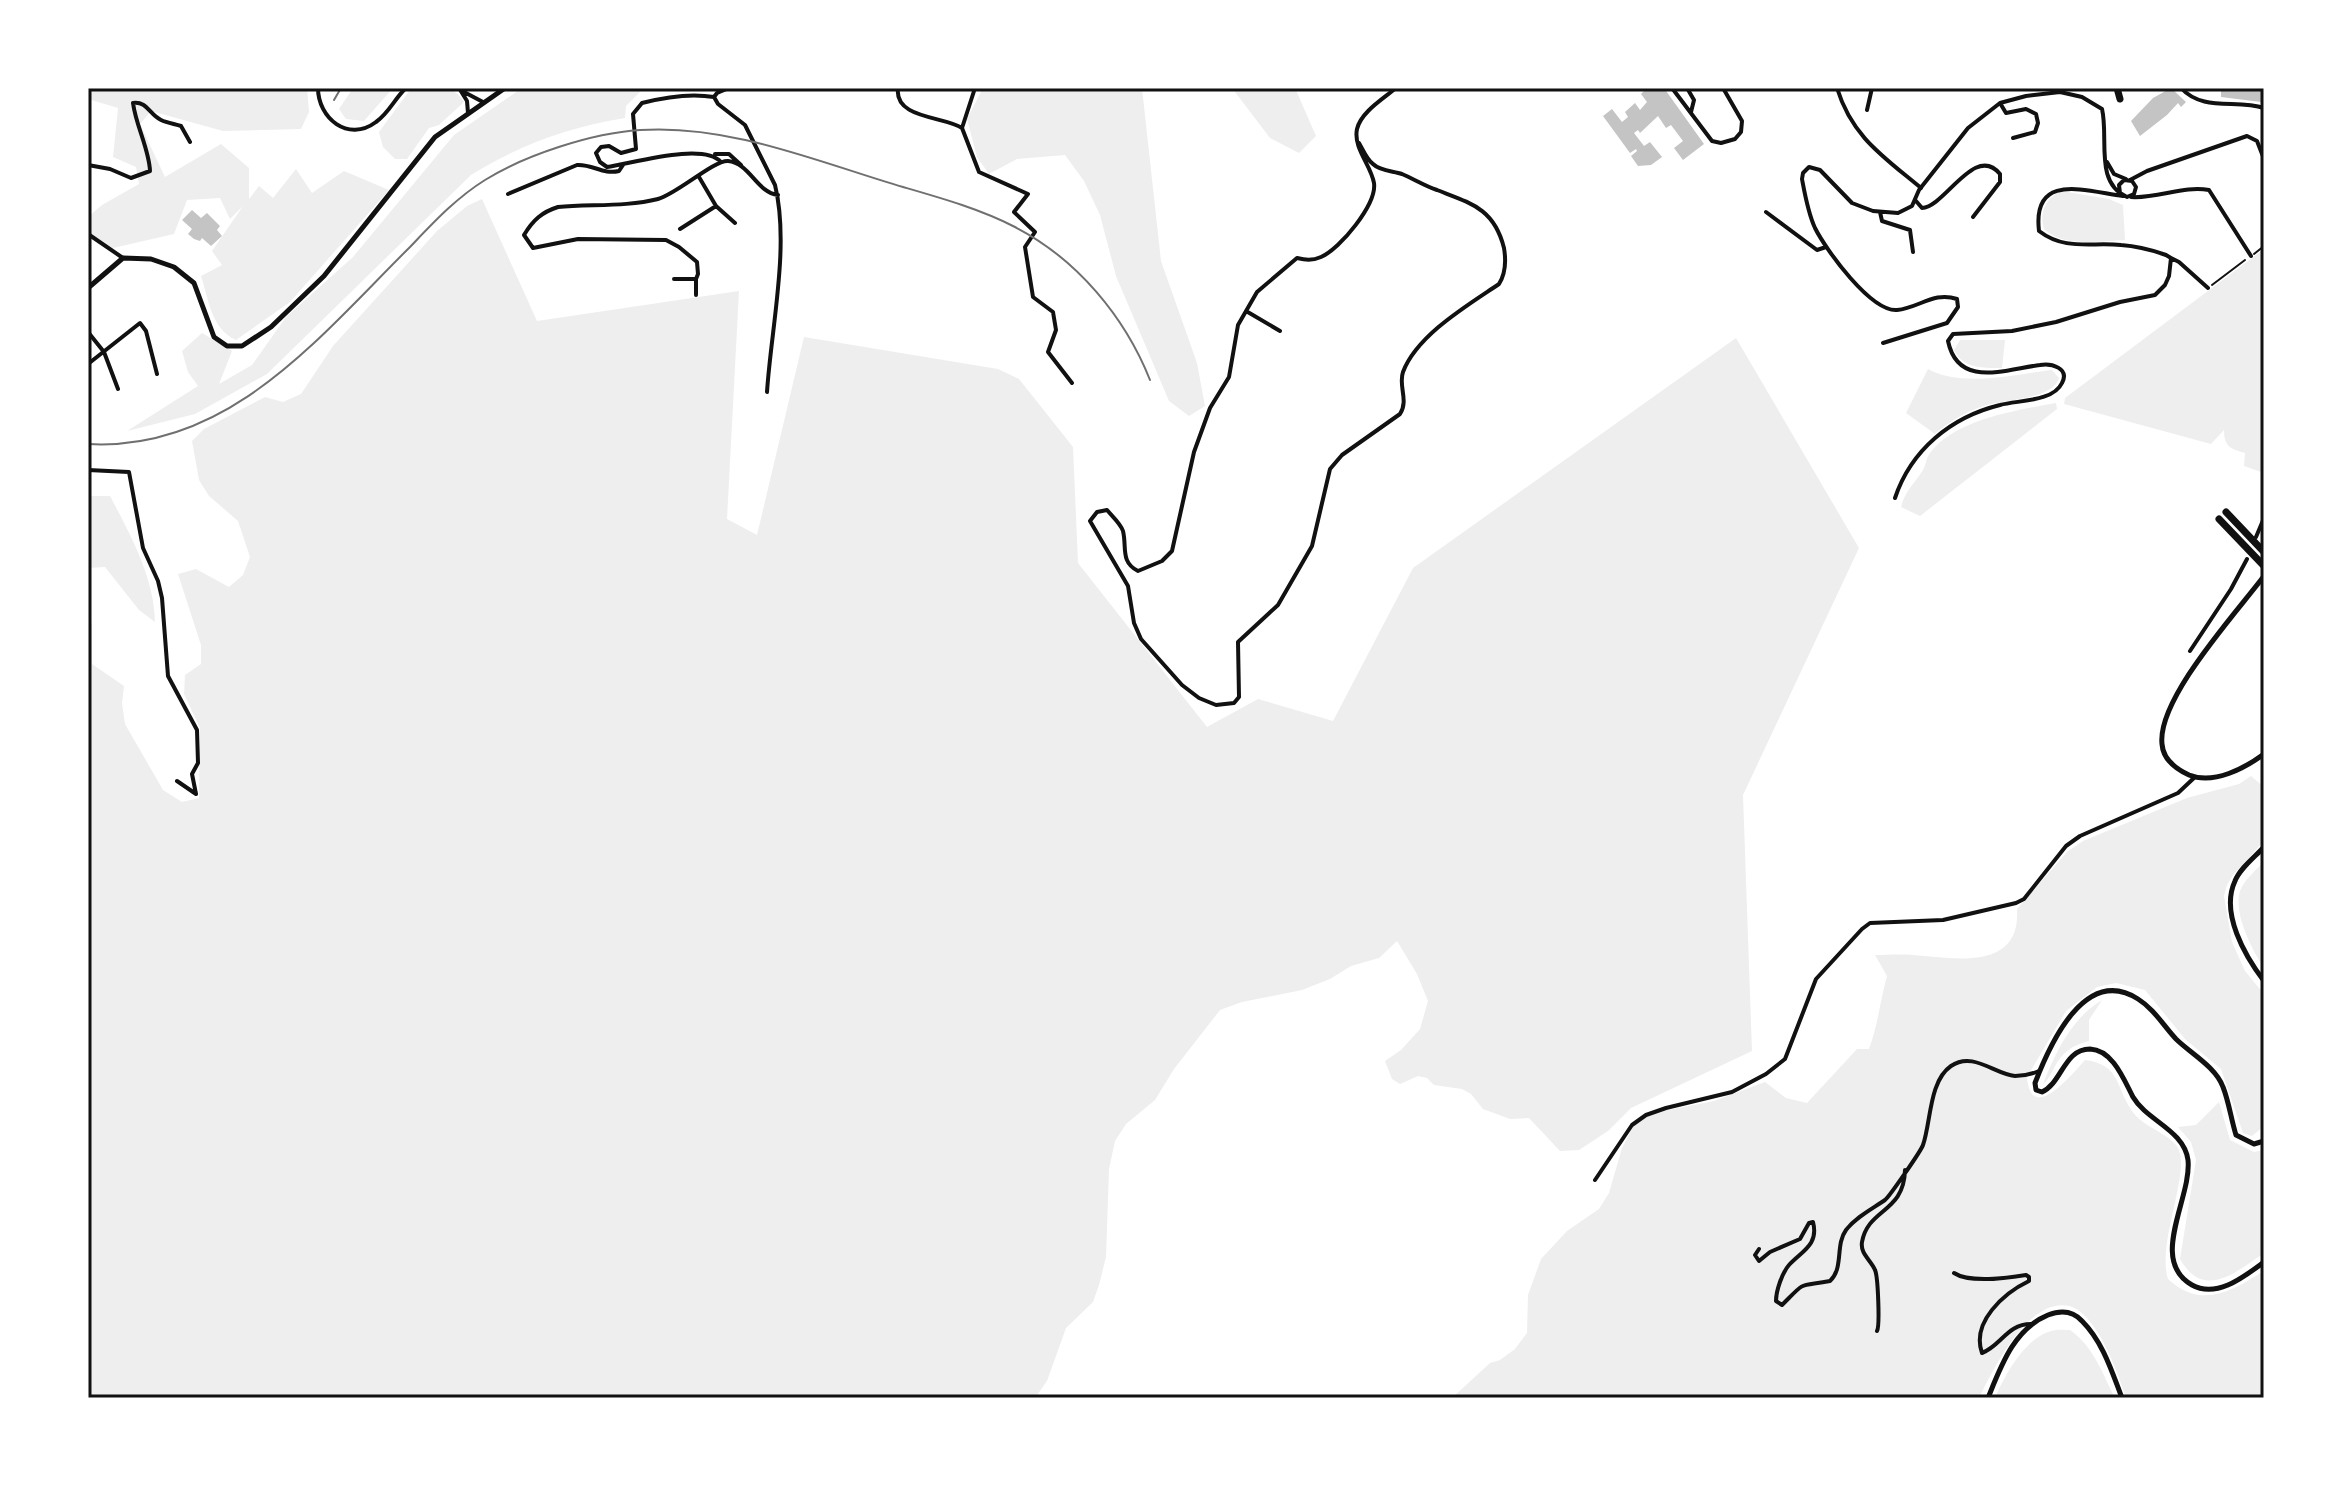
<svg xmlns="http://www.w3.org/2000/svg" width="2352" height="1486" font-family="Signika,sans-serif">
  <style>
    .green { fill: #eee }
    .building { fill: #c4c4c4 }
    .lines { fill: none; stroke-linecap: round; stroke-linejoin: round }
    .path { stroke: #111; stroke-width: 2 }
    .minor { stroke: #111; stroke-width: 4 }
    .tertiary { stroke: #111; stroke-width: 5 }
    .motorway { stroke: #111; stroke-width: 7 }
    .rail { stroke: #707070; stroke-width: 2 }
    .neatline { fill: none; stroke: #111; stroke-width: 3 }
  </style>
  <rect width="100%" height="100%" fill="#fff"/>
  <!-- green -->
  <path class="green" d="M88 88H307L309 112 301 129 223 131 151 111 140 124 165 177 221 144 249 168V199L259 186 273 198 296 169 312 193 344 171 389 190 290 302 236 340C211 329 209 300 201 276L222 265 212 251 243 206 230 219 220 198 187 200 174 234 113 248 88 232V217L102 205 139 184 136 167 113 157 118 108 88 99Z
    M353 88H393L364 121 346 119 339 109Z
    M418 88C437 88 453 84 464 102L439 125 429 128 407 159H395L383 147 379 132 410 90Z
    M522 88H685L641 91 626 106 625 118C569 127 519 145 471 175L267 374 195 414 127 431 198 386 188 372 182 351 202 333 232 351 219 384 252 365 286 317 353 257 454 135Z
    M983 88H1142L1161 261 1197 363 1205 406 1189 416 1169 401 1116 276 1100 215 1084 181 1065 155 1017 159 989 174 977 157 967 119Z
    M1232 88H1295L1316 136 1299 153 1270 138Z
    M2061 191 2109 199 2123 205 2125 240C2100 241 2064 248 2044 229 2039 213 2045 199 2061 191Z
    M482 199 537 321 739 291 727 519 757 535 804 337 998 369 1019 379 1073 447 1078 563 1207 727 1258 699 1333 721 1413 568 1736 338 1859 548 1743 795 1752 1051 1631 1108 1608 1131 1579 1150 1560 1151 1529 1118 1510 1119 1483 1109 1471 1094 1462 1089 1434 1085 1427 1078 1418 1076 1400 1084 1392 1079 1385 1061 1401 1050 1420 1029 1428 1001 1417 974 1397 941 1379 958 1351 966 1330 979 1302 990 1242 1002 1220 1010 1174 1069 1155 1100 1126 1124 1115 1141 1109 1169 1106 1257 1099 1285 1093 1302 1066 1328 1047 1381 1035 1398H88V611L92 625V664L124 686 122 703 125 724 163 790 182 802 199 798 200 728 184 694 185 675 201 664V645L178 574 196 569 229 587 243 575 250 557 238 521 209 496 199 480 192 441 204 429 265 397 283 402 301 394 333 346 437 231 467 206Z
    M2264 249V473L2244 466 2245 453C2230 449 2224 446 2224 430L2211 444 2064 404 2065 398Z
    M1960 340H2005L2002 368C1984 368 1963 369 1954 350Z
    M1928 369C1961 388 2016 374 2052 370L2059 378C2052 400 2005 399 1984 406 1967 411 1948 422 1935 434L1906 413Z
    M2056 403 2057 409 1920 516 1901 507C1905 491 1914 484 1923 470 1926 465 1926 458 1930 453 1955 419 2018 410 2056 403Z
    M88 496H110C131 536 154 577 155 622L139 610 105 567 88 568Z
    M2251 776 2264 787V841L2233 875 2227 885 2224 896 2232 942 2245 971 2264 994V1126L2252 1136 2243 1133 2221 1069 2185 1039 2145 990 2116 983 2097 987 2066 1011 2027 1077C2031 1126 2073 1073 2085 1060 2121 1065 2115 1086 2132 1111 2143 1127 2164 1131 2176 1145 2194 1167 2156 1241 2168 1279 2201 1310 2232 1291 2264 1271V1398H2126C2118 1373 2097 1313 2069 1306 2028 1297 1993 1370 1979 1398H1452L1490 1363 1500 1360 1515 1349 1527 1333 1528 1295 1541 1259 1567 1231 1599 1209 1609 1193 1622 1148 1633 1127 1642 1119 1658 1112 1714 1101 1765 1082 1786 1098 1807 1103 1857 1049H1869C1878 1025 1880 1001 1887 976L1875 955C1888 955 1900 954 1913 955 1953 958 2021 972 2017 909L2067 852 2083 841 2187 798 2239 784Z
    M2264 862V968C2252 950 2233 913 2240 891 2244 880 2256 870 2264 862Z
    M2102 1000 2089 1020V1041C2073 1045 2062 1052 2054 1068 2050 1075 2049 1079 2043 1084 2056 1051 2072 1018 2102 1000Z
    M2219 1102 2230 1140 2254 1152 2264 1150V1253C2236 1272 2204 1301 2180 1259L2196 1160 2191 1142 2178 1127 2196 1125Z
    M2070 1330C2094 1347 2102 1373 2115 1398H1995C2005 1375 2024 1339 2051 1331 2057 1329 2065 1330 2070 1330Z"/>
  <!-- building -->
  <path class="building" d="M1643 88H1664L1704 144 1683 160 1674 148 1683 141 1671 125 1666 128 1658 116 1640 133 1638 130 1634 133 1644 146 1650 142 1662 157 1651 165 1638 166 1631 156 1637 151 1636 149 1630 153 1603 116 1612 109 1622 122 1628 117 1625 112 1635 103 1640 110 1647 102 1641 94 1645 90Z
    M2171 88 2186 102 2181 107 2178 103 2167 115 2140 136 2131 121 2153 98Z
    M2221 88H2264V89L2261 102 2221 97Z
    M192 210 201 218 207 213 220 226 217 230 222 236 211 246 202 238 200 241 194 239 188 234 192 229 182 220Z"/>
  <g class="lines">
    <!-- path -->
    <path class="path" d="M2254 254 2264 246
      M2212 285 2245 260"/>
    <!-- minor -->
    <path class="minor" d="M318 88C318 118 348 143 376 122 389 113 395 98 406 88
      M459 88 467 101 468 113
      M729 88 717 93 714 97 718 104 745 125 775 185C790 246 771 329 767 392
      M898 88C894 119 944 116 962 128
      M975 88 962 128 979 172 1028 194 1014 212 1035 232 1025 247 1033 297 1053 312 1056 330 1048 352 1072 383
      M1672 88 1712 141 1721 143 1735 139 1741 132 1742 121 1723 88
      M1687 88 1694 100 1691 112
      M1837 88C1852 137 1884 157 1921 188
      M1970 88H1981
      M2181 88C2203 112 2236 99 2264 108
      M464 92 483 102
      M714 97C691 93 665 97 642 103L633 114 636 149 621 153 609 146 601 147 596 153 600 162 607 167C634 163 703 142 721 162
      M2000 103 2006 113 2026 109 2036 114 2038 123 2035 132 2013 138
      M1867 110 1872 88
      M1359 143C1363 150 1367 160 1373 164 1380 171 1393 171 1402 174 1414 179 1425 186 1437 190 1470 203 1494 208 1504 248 1506 260 1506 273 1499 284 1468 305 1417 335 1403 372 1398 386 1409 400 1400 414L1342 455 1330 469 1312 546 1278 605 1238 642 1239 697 1234 703 1216 705 1199 698 1182 685 1141 639 1134 623 1128 586 1090 521 1097 512 1107 510C1112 516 1121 524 1123 531 1127 547 1120 562 1138 571L1162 561 1172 551 1194 452 1210 408 1229 377 1238 325 1257 292 1297 258C1305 260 1312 261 1321 257 1340 249 1377 204 1374 183 1371 165 1353 148 1357 129 1361 112 1383 99 1396 88
      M715 154H729L741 165
      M2107 162 2114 174 2126 179
      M88 165 110 169 131 178 150 171C149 149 136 126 133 103 147 101 149 114 161 120 167 123 175 124 181 126L190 142
      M699 177 716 206 735 223
      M2130 180 2147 171 2247 136 2257 141 2264 159
      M508 194 577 165C593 164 603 175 619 171L623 165
      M2131 197C2157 199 2184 185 2209 190L2251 256
      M1916 201 1922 208C1945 207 1975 143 2000 174V182L1973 217
      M1766 212 1817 250 1826 247
      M1880 212 1882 221 1910 230 1913 252
      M680 229 716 206
      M88 234 123 258
      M2171 258 2179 262 2208 288
      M674 279H696L698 274 697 262 679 247 666 240 578 239 533 248 524 235C533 220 542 212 558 207 590 204 627 207 658 199 677 194 714 160 728 161 750 163 756 192 778 195
      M696 279V295
      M1246 311 1280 331
      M88 332 104 352 118 389
      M1883 343 1947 323 1958 307 1957 299C1934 291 1919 308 1897 310 1871 312 1826 250 1815 228 1808 213 1805 195 1802 179L1803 173 1809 167 1820 170 1852 203 1873 211 1898 213 1912 206 1919 190 1968 128 2000 103 2026 96 2060 92 2082 97 2102 109C2109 138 2094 183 2127 197L2134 194 2136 187 2132 181 2124 180 2119 185 2120 193
      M88 364 140 323 146 331 157 374
      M88 470 129 472 143 548 158 581 162 598 168 676 197 730 198 763 192 774 196 794 177 781
      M1895 498C1911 450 1951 417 2000 405 2018 400 2053 402 2062 383 2070 368 2051 363 2040 365 2006 369 1958 389 1948 341L1953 334 2012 331 2056 322 2120 302 2155 295 2165 285 2169 276 2171 258 2166 255C2152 250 2136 246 2121 245 2091 242 2065 251 2039 231 2032 172 2085 191 2123 196
      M2256 537 2264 518
      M2190 651 2231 589 2247 559
      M1595 1180 1632 1125 1646 1115 1666 1108 1732 1092 1766 1074 1785 1059 1816 979 1862 929 1870 923 1943 920 2016 903 2024 899 2066 846 2080 836 2178 793 2195 777
      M1759 1249 1755 1255 1759 1261 1770 1252 1800 1239 1809 1223 1813 1222C1819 1245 1802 1251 1789 1265 1782 1273 1776 1291 1776 1301L1782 1305C1807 1280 1797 1287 1830 1281 1844 1268 1835 1245 1846 1230 1856 1217 1872 1209 1885 1200 1889 1197 1921 1151 1923 1145 1931 1122 1929 1081 1951 1066 1973 1051 1994 1074 2015 1076 2024 1076 2032 1074 2039 1071
      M1954 1273C1969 1283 2008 1278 2026 1275L2029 1277V1281C2004 1293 1971 1322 1982 1353 2001 1346 2007 1324 2031 1324
      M1877 1331C1880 1326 1878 1276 1875 1270 1871 1260 1860 1254 1862 1242 1868 1208 1904 1213 1905 1170"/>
    <!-- tertiary -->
    <path class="tertiary" d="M88 288 123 258 151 259 174 267 194 283 214 337 227 346H242L271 327 324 276 435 137 505 88
      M2264 576C2237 612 2157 699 2162 744 2163 759 2176 769 2189 775 2214 785 2245 768 2264 754
      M2264 847C2255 857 2240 868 2235 881 2220 913 2245 956 2264 981
      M2264 1141 2254 1144 2236 1135C2231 1119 2229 1102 2223 1087 2216 1067 2190 1053 2176 1039 2163 1025 2154 1009 2138 999 2085 965 2050 1044 2035 1083L2036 1090 2042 1092C2062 1083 2064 1049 2090 1049 2113 1050 2124 1080 2133 1097 2147 1121 2184 1130 2188 1160 2192 1198 2148 1260 2192 1285 2217 1299 2245 1276 2264 1262
      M1988 1398C2001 1366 2014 1329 2048 1315 2061 1310 2073 1311 2082 1321 2103 1342 2112 1372 2122 1398"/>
    <!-- motorway -->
    <path class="motorway" d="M2117 88 2120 99
      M2226 512 2264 552
      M2219 519 2264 566"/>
    <!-- rail -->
    <path class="rail" d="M334 100 341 88
      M88 444C229 452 320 336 410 247 433 223 456 198 485 180 525 155 592 133 640 130 730 124 818 162 903 187 941 198 980 209 1015 227 1077 259 1125 317 1150 380"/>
  </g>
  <!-- border -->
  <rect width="2352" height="1486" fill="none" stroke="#ffffff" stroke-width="180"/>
  <rect x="90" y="90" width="2172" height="1306" class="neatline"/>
</svg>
